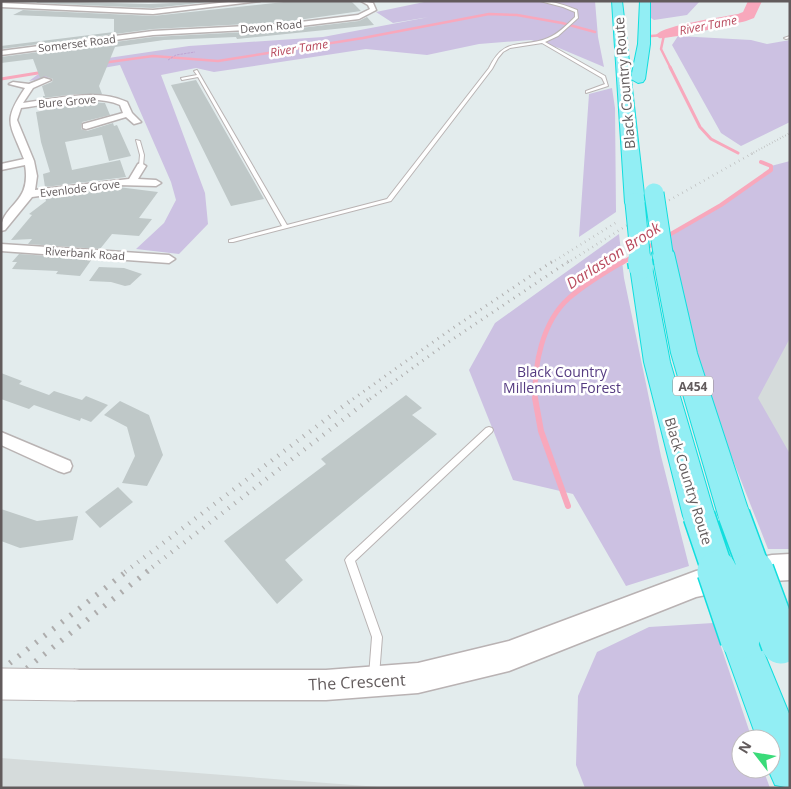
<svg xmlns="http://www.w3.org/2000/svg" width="791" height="789" font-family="'Open Sans',sans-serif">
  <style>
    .industrial { fill: #d5dbdb }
    .green { fill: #ccc1e2 }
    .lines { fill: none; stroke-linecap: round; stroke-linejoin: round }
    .stream-far4 { stroke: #f8a8bc; stroke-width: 2.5 }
    .stream-far3 { stroke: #f8a8bc; stroke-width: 3 }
    .stream-far2 { stroke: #f8a8bc; stroke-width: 4 }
    .stream-far1 { stroke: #f8a8bc; stroke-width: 5 }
    .stream { stroke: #f8a8bc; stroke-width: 6 }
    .river { fill: #f8a8bc; fill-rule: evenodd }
    .building { fill: #bfc8c8 }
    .lane-casing { stroke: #b9b3b3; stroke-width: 2 }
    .street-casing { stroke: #b9b3b3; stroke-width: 3 }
    .secondary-casing { stroke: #b9b2b3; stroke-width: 3 }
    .highway-casing { stroke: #12dede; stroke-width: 2 }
    .path { stroke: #c0a5d3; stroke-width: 1; stroke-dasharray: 2.5 1; stroke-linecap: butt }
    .lane { fill: #fff; fill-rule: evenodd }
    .street { fill: #fff; fill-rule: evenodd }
    .secondary { fill: #fff; fill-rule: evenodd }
    .highway { fill: #92eef4; fill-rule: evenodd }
    .rail-far4 { stroke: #aeadad; stroke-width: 2; stroke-dasharray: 0.5 2.5; stroke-linecap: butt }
    .rail-far3 { stroke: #aeadad; stroke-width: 2.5; stroke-dasharray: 0.5 4.5; stroke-linecap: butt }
    .rail-far2 { stroke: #aeadad; stroke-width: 3; stroke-dasharray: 1 5.5; stroke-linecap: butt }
    .rail-far1 { stroke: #aeadad; stroke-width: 4.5; stroke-dasharray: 1 7; stroke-linecap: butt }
    .rail { stroke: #aeadad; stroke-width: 5.5; stroke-dasharray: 2 9; stroke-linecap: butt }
    .secondary-bridge-casing { stroke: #b9b2b3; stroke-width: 33; stroke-linecap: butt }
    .highway-bridge-far3-casing { stroke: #12dede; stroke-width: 21; stroke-linecap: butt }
    .highway-bridge-far2-casing { stroke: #12dede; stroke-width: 27; stroke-linecap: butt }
    .highway-bridge-far1-casing { stroke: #12dede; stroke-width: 34; stroke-linecap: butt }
    .highway-bridge-casing { stroke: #12dede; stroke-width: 42; stroke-linecap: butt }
    .secondary-bridge { stroke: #fff; stroke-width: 31 }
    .highway-bridge-far3 { stroke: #92eef4; stroke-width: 19 }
    .highway-bridge-far2 { stroke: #92eef4; stroke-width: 24 }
    .highway-bridge-far1 { stroke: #92eef4; stroke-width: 31 }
    .highway-bridge { stroke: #92eef4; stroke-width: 39 }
    .labels { text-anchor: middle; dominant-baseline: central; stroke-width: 5; stroke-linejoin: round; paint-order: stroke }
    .far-street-label { font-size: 11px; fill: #625b5c; stroke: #fff }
    .far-water-label { font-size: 12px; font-style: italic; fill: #b94c5f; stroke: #fff }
    .shield { fill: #fff; stroke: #918c8d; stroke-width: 1 }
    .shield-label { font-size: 12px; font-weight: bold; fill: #625b5c }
    .street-label { font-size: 14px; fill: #625b5c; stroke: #fff }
    .park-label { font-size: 14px; fill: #553b81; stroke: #fff }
    .water-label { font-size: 15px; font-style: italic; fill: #b94c5f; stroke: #fff }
    .near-street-label { font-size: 16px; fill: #625b5c; stroke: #fff }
  </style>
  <rect width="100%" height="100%" fill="#e3eced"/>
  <!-- industrial -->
  <path class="industrial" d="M790 331V462L747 393Z
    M1 758 392 788H1Z"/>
  <!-- green -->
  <path class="green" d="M429 1H595L598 37 604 67 559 48 531 40 479 44 427 55 366 49 214 72 196 68 161 75 205 193 208 224 179 254 136 249 164 223 176 200 171 182 120 65 29 81 48 67 189 46 323 37 429 17 393 23 376 12Z
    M650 1H700L687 15 654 20 651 18Z
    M678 36 751 40 767 44 790 40V122L741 146 721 133 672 45Z
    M612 88 615 108 616 212 579 237 589 94Z
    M790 161V338L758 398 790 454V549H768L714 412 684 312 669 235C685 226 769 180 771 166Z
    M619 234 624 278 661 456 689 566 626 586 573 494 513 480 469 370 495 323Z
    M713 623 752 739H741V769H763L770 788H585L576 765 578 696 597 652 649 627Z"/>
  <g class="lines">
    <!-- stream-far4 -->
    <path class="stream-far4" d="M651 36 664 35 661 49 671 69
      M102 63 153 56 218 61 363 38 489 14 517 15 562 23 595 32"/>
    <!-- stream-far3 -->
    <path class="stream-far3" d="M670 67 700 127 711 139 738 153
      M1 79 44 72"/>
    <!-- stream-far2 -->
    <path class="stream-far2" d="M643 250 721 205 771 170V166L761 162
      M622 263 635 255"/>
    <!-- stream-far1 -->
    <path class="stream-far1" d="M535 399C534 365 542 322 569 298 585 284 605 272 624 261"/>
    <!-- stream -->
    <path class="stream" d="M535 398 541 431 568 506"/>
    <!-- river -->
    <path class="river" d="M748 1H762L754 18 746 21C734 24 666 40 659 38L656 35C664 25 723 17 738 14L743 12Z"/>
  </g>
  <!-- building -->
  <path class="building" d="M39 1 149 4 218 1 153 8 36 3Z
    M293 1H351L361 11 284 22 153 29 1 49V46L114 32V19L13 15 23 10 153 16Z
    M367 17 374 25 237 39 236 37 164 40 115 47 99 86 102 94H76L43 98V96H45L42 86 52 82 53 79 45 76 40 78 33 59 1 63V57L153 37 284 30 359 21Z
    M196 80 264 199 231 206 171 85Z
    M85 102 105 103 110 115 82 122 81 129 87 131 113 123 114 126 117 125 131 156 109 161 102 135 65 142 72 170 120 160 126 177 45 187 43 174 50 172 41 142 36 112 46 110 45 106Z
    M118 187 158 192 139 218 152 219 139 236 112 234 100 249 28 244 32 239 11 240 32 215 29 214 46 201 45 197Z
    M19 254 92 259 80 276 56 274 58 271 12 269 17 262H12Z
    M99 267 124 268 142 274 130 285 125 286 111 282 89 281Z
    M1 373 22 381 19 384 49 395 54 391 82 400 86 396 108 405 91 422 81 418 80 421 34 405 29 409 1 399Z
    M406 395 422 408 412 415 437 434 285 560 303 580 277 604 224 541 326 464 321 459Z
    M120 401 149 415 163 455 147 486 122 483 135 456 127 427 104 415Z
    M118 487 133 502 100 528 85 512Z
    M1 509 37 521 78 516 73 540 20 548 1 541Z"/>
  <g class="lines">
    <defs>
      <path id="lane" d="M540 1C553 1 565 5 577 10L578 18 558 36 545 42 605 76 608 86 586 93V91L605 84 602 78 542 43 510 48 503 52 498 58 492 69 391 201 233 242H229V240L282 226 198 77 182 80 181 78 197 75 194 71 197 70 287 225 387 199 489 68C505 35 522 49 548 38 558 34 567 25 575 17V12L563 7Z
        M790 36V38L786 39 784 38Z
        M136 140 140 141 144 155 143 166 141 167 139 166 140 155Z
        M489 427 492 428 493 430 492 432 355 561 382 637 379 676 378 680 374 681 370 680 369 676 372 637 345 560 347 557 486 428Z"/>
      <path id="street" d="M238 1H260L153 14 1 7V3L153 10Z
        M361 1 373 3 376 10 359 19 284 28 153 35 1 55V51L153 31 284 24 358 15 370 9 368 5Z
        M44 78 51 80 33 88 23 103C56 99 96 88 127 102L132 113 141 122 134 124 126 117 86 129 83 128V124L123 113 120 105C94 93 49 105 21 108L17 120 34 161 37 176 35 190 129 179 138 164 141 163 146 166 138 179 156 180 161 183 156 186 118 185 32 197 5 230 1 231C1 203 32 205 25 165L1 170V164L24 159C10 123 2 122 25 88L9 84 13 82 29 84Z
        M1 244 169 255 175 259 169 263 1 251Z
        M1 432 70 461 72 466 70 471 64 473 58 471 1 445Z"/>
      <path id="secondary" d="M790 554V580L772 581 696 597 509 671 418 693 326 700H75L64 696 60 685 64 674 75 670H326L418 663 509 641 696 571 772 555Z"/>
      <path id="highway" d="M612 1H622L631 78 638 44 640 1H650V44L645 79 643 82 638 83 631 79 645 203 642 207 635 209 628 207 625 203Z
        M663 247 671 248 674 253 697 353 750 515 746 525 734 530 722 525 718 515 671 353 652 253 655 248Z
        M641 260 649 262 652 267 670 362 715 516 711 526 699 531 687 526 683 516 644 362 630 267 633 262Z
        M740 620 753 626 790 716V788L775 785 768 769H771V739H757L721 639 727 626Z"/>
    </defs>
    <!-- lane casing -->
    <use href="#lane" class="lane-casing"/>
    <!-- street casing -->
    <use href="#street" class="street-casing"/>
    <!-- secondary casing -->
    <use href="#secondary" class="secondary-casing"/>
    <!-- highway casing -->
    <use href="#highway" class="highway-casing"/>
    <!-- path -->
    <path class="path" d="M168 60 176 55 195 52"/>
    <!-- lane -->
    <use href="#lane" class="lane"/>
    <!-- street -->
    <use href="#street" class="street"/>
    <!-- secondary -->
    <use href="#secondary" class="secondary"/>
    <!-- highway -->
    <use href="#highway" class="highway"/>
    <!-- rail-far4 -->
    <path class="rail-far4" d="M751 154 790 133"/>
    <!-- rail-far3 -->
    <path class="rail-far3" d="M551 263 617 222
      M567 263 650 211 753 153"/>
    <!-- rail-far2 -->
    <path class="rail-far2" d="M353 399 450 330 553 261
      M370 399 447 343 569 261"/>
    <!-- rail-far1 -->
    <path class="rail-far1" d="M125 572 354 398
      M146 572 371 398"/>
    <!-- rail -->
    <path class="rail" d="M1 670 127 571
      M1 689 148 571"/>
    <defs>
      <path id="secondary-bridge" d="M1 684 75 685"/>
      <path id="highway-bridge-far3" d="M654 193 663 253
        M635 203 641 263"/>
      <path id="highway-bridge-far2" d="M640 261 641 267"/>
      <path id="highway-bridge-far1" d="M734 515 755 572
        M699 516 718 572"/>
      <path id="highway-bridge" d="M717 571 740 639
        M754 571 781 644"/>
    </defs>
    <!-- secondary-bridge casing -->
    <use href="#secondary-bridge" class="secondary-bridge-casing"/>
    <!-- highway-bridge-far3 casing -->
    <use href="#highway-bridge-far3" class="highway-bridge-far3-casing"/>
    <!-- highway-bridge-far2 casing -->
    <use href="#highway-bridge-far2" class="highway-bridge-far2-casing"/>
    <!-- highway-bridge-far1 casing -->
    <use href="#highway-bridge-far1" class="highway-bridge-far1-casing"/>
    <!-- highway-bridge casing -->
    <use href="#highway-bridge" class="highway-bridge-casing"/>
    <!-- secondary-bridge -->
    <use href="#secondary-bridge" class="secondary-bridge"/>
    <!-- highway-bridge-far3 -->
    <use href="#highway-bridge-far3" class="highway-bridge-far3"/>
    <!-- highway-bridge-far2 -->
    <use href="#highway-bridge-far2" class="highway-bridge-far2"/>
    <!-- highway-bridge-far1 -->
    <use href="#highway-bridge-far1" class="highway-bridge-far1"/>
    <!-- highway-bridge -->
    <use href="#highway-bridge" class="highway-bridge"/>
  </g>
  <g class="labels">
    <!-- far-street labels -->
    <g class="far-street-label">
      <text transform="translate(271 26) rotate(-5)">Devon Road</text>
      <text transform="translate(77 43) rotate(-7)">Somerset Road</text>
      <text transform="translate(67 101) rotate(-5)">Bure Grove</text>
      <text transform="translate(80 188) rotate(-7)">Evenlode Grove</text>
      <text transform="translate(85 253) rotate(4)">Riverbank Road</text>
    </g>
    <!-- far-water labels -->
    <g class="far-water-label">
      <text transform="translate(708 25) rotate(-11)">River Tame</text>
      <text transform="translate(299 48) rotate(-9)">River Tame</text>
    </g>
    <!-- shield labels -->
    <rect class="shield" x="673" y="376.5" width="40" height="19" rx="4"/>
    <g class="shield-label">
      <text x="693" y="386">A454</text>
    </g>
    <!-- street labels -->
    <g class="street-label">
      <text transform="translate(624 83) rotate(-95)">Black Country Route</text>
      <text transform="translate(689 481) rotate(73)">Black Country Route</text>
    </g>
    <!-- park labels -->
    <g class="park-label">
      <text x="562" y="371">Black Country<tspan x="562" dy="16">Millennium Forest</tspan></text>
    </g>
    <!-- water labels -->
    <g class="water-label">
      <text transform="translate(613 255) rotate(-33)">Darlaston Brook</text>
    </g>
    <!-- near-street labels -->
    <g class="near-street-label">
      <text transform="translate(357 682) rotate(-3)">The Crescent</text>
    </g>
  </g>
  <!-- border -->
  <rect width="791" height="789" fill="none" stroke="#625b5c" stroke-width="5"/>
  <!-- north arrow -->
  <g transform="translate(756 754) rotate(301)"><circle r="24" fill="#ffffff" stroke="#c0bdbe"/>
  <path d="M0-4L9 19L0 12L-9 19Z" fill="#3adb79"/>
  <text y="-8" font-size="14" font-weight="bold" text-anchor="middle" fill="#625b5c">N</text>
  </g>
</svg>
